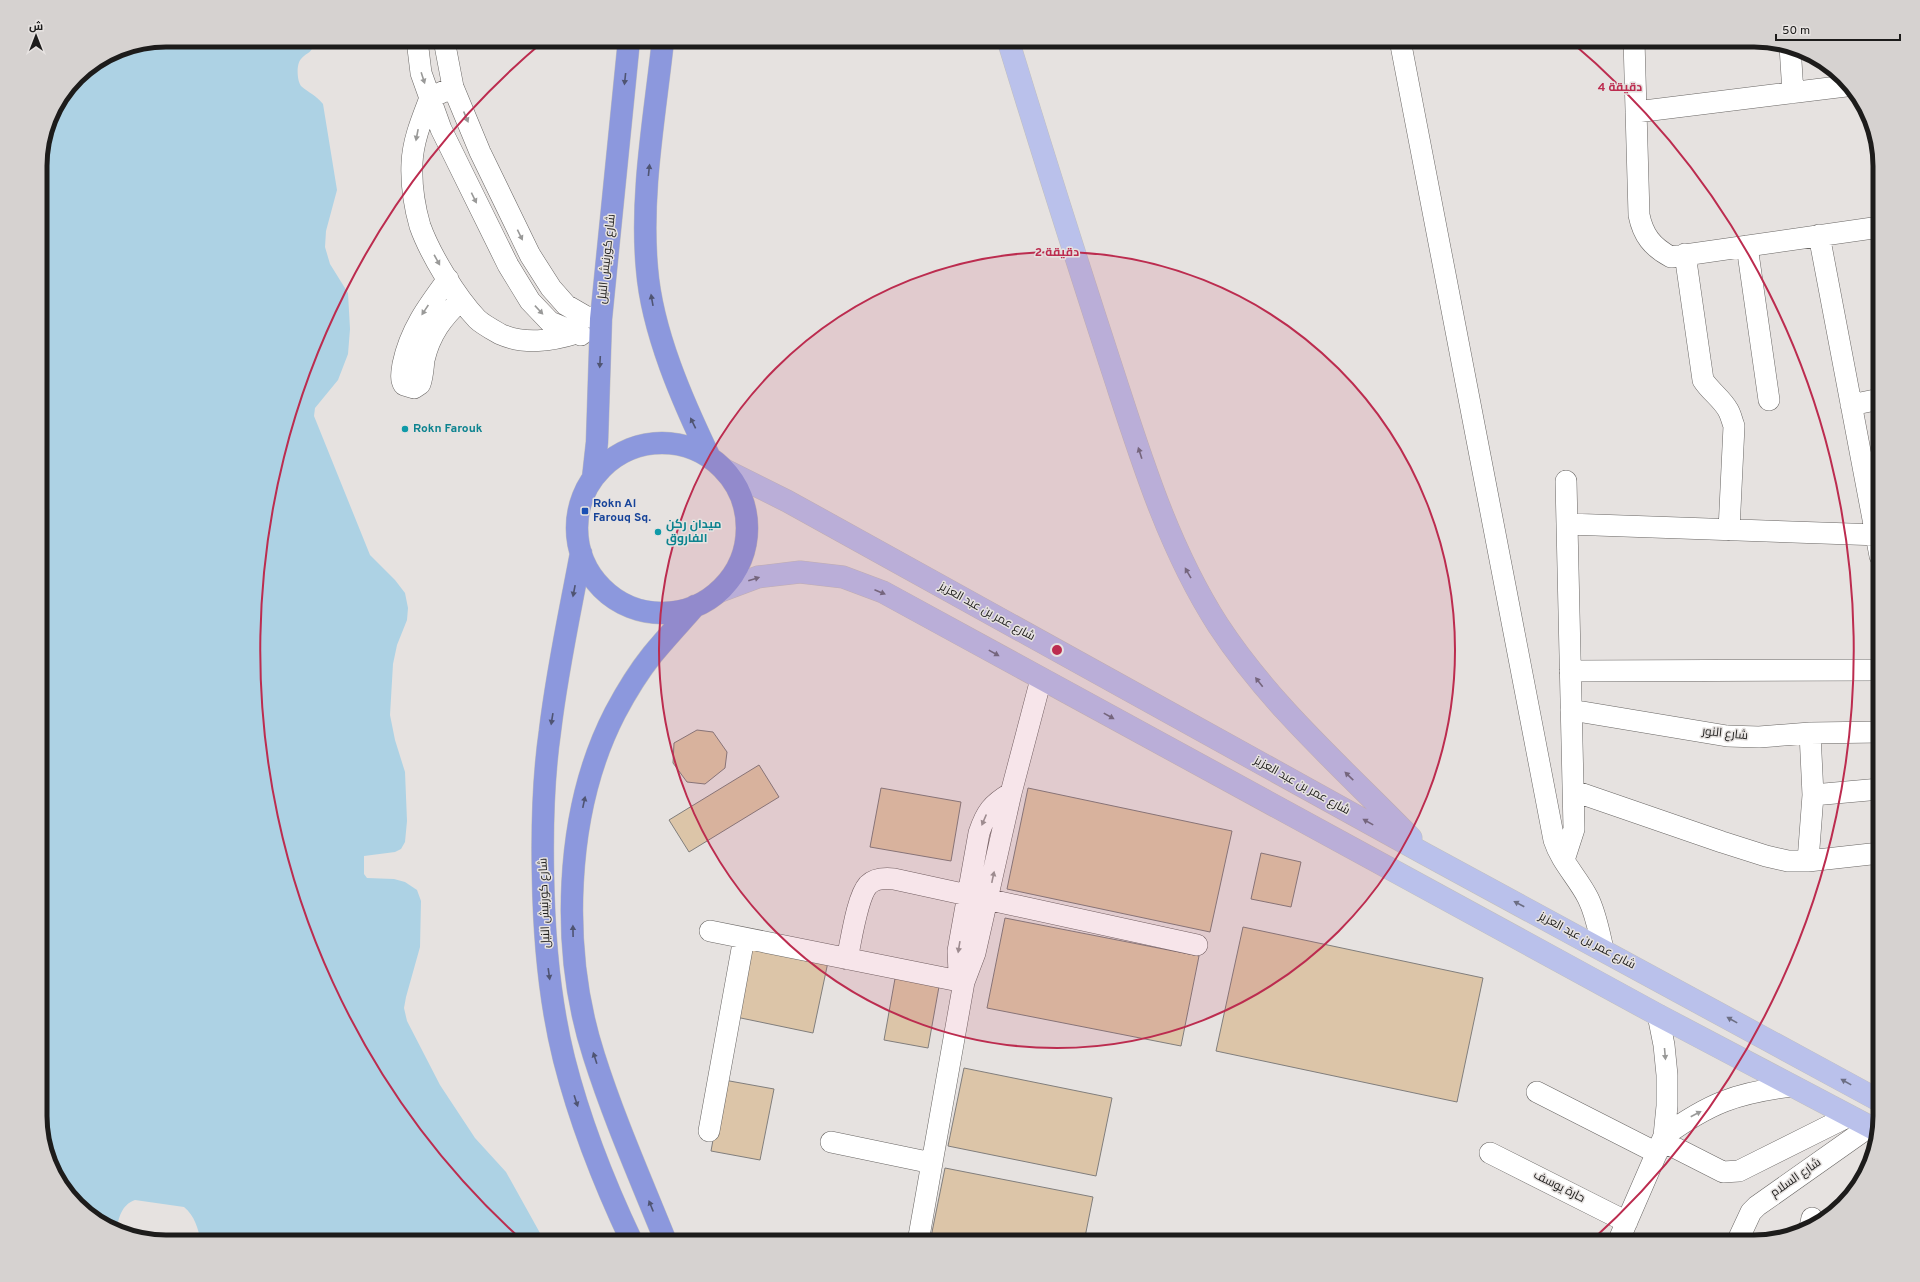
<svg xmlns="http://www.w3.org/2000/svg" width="1920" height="1282" font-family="Overpass,Cairo,sans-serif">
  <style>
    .water { fill: #add2e4 }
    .building { fill: #dcc5a8; stroke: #817e7c }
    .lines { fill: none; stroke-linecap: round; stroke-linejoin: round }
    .minor-casing { stroke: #696664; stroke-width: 22 }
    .major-casing { stroke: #c0bfbf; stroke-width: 23 }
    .highway-casing { stroke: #c0bfbf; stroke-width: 23 }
    .minor { stroke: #fff; stroke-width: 21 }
    .major { stroke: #bac1eb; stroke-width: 22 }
    .highway { stroke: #8c98dd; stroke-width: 22 }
    .oneway { fill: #999998 }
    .oneway2 { fill: #4f5472 }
    .oneway3 { fill: #6c6e83 }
    .ring { fill: none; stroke: #bc2c4f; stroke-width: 2 }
    .culture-dot { fill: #0f9aa8; stroke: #e6e2e0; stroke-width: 1.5 }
    .transit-dot { fill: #1a4fb4; stroke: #e6e2e0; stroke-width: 1.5 }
    .labels { text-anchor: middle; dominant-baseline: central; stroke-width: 3; stroke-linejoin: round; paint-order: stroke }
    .street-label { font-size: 12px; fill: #1d1c1b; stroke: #e6e2e0 }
    .culture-label { font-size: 12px; font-weight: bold; fill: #0d838f; stroke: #e6e2e0; text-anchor: start }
    .transit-label { font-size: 12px; font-weight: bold; fill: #164399; stroke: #e6e2e0; text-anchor: start }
    .rim { fill: none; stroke: #1d1c1b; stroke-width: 5 }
    .centre { fill: #bc2c4f; stroke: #e6e2e0; stroke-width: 2 }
    .ring-label { font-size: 12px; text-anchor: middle; font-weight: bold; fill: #bc2c4f; stroke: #e6e2e0; stroke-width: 3; stroke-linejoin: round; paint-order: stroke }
  </style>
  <rect width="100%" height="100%" fill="#e6e2e0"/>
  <!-- water -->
  <path class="water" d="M166 40H314C312 55 309 50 301 59 296 64 297 81 301 86 309 93 316 95 323 104L337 190 326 231 325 247 330 264 348 293 350 329 348 354 338 380 315 408 314 416 370 555 395 580 405 593 408 608 407 620 397 645 393 664 390 715 395 740 405 772 407 821 405 842 401 849 395 852 364 856V874L367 878 394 879 405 882 417 890 421 901 420 947 406 997 404 1008 407 1021 440 1085 475 1138 506 1172 545 1242H201C198 1229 195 1216 184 1207L135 1200C121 1205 119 1218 116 1231L96 1221 57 1179 40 1124V158L53 110 77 77 118 49Z"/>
  <!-- building -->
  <path class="building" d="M697 730 713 732 727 752 725 768 705 784 687 782 673 763 674 743Z
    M759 765 779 797 689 852 669 820Z
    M881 788 961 802 951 861 870 847Z
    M1028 788 1232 831 1210 932 1007 889Z
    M1261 853 1301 862 1291 907 1251 899Z
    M1005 918 1199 956 1181 1046 987 1008Z
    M1243 927 1483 978 1457 1102 1216 1051Z
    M750 946 828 962 813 1033 736 1017Z
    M896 973 940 981 928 1048 884 1040Z
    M964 1068 1112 1098 1096 1176 948 1146Z
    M724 1080 774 1089 760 1160 711 1151Z
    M945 1168 1093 1197 1084 1242H930Z"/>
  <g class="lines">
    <defs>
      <path id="minor" d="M417 40 421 73 441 129 508 265 530 301 550 322 581 335
        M444 40 453 87 480 152 530 255 551 288 566 305 585 316 601 319
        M1400 40 1554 840C1561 862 1578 878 1588 898 1596 914 1599 932 1603 949
        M1634 40 1639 215C1643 235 1652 247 1671 257L1880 227
        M1790 46 1793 93
        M453 87 430 98C422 119 413 140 412 163 411 184 414 205 420 226 430 254 456 297 477 319 482 324 493 330 500 334 525 345 551 341 577 333
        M1636 112 1846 86
        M1819 235 1880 556
        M1747 246 1769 400
        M1685 254 1703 380C1710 391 1722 399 1728 410 1731 415 1732 421 1734 426L1729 530
        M448 279C428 306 410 330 403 364 402 371 400 379 404 385L414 388 420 384C423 376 423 368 424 360 430 334 443 317 461 300
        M1851 405 1880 399
        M1567 524 1880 535
        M1570 671 1880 670
        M1571 710 1727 736 1759 737 1810 733 1880 732
        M1574 791 1722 842 1766 856 1788 861H1808L1880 853
        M1813 795 1880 789
        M1564 860 1574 829 1566 481
        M1808 861 1813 795 1810 733
        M710 931 964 982
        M847 959C851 942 857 897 868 885 875 878 885 878 894 879L1197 945
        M964 982 959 972 958 951 979 833C986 812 992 804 1011 793
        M1537 1092 1657 1153
        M709 1131 744 938
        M1664 1136C1710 1103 1736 1093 1792 1086
        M1662 1141 1723 1172 1739 1171 1849 1116
        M831 1142 932 1163
        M1490 1153 1627 1222
        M1810 1227 1812 1218
        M918 1242 964 982 975 953 1011 793 1041 679
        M1618 1242 1664 1136 1667 1106V1075L1664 1045 1658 1015
        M1737 1242 1751 1212 1757 1206 1869 1127"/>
      <path id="major" d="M1008 40C1042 151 1077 262 1113 372 1141 458 1168 547 1218 625 1271 706 1344 769 1411 838
        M725 470 787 501 1425 854 1880 1101
        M718 592 758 577 800 572 843 577 883 592 1658 1015 1878 1131"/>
      <path id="highway" d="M663 40C655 115 640 194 647 269 652 332 683 402 710 458
        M577 528a85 85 0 1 1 170 0a85 85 0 1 1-170 0Z
        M593 478 597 442 601 319 629 40
        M581 553C570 612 557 671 550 731 543 779 542 828 543 876 544 938 549 999 564 1059 580 1122 604 1183 632 1242
        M666 1242C641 1180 614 1119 594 1056 560 951 564 812 615 713 624 696 640 670 652 655 666 638 681 622 695 606"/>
    </defs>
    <!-- minor casing -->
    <use href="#minor" class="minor-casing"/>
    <!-- major casing -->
    <use href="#major" class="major-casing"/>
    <!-- highway casing -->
    <use href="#highway" class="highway-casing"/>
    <!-- minor -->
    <use href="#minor" class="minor"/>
    <!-- major -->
    <use href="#major" class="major"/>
    <!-- highway -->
    <use href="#highway" class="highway"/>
  </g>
  <!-- one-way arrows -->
  <defs><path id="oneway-solid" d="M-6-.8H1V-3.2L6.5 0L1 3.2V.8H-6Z"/></defs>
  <g class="oneway">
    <use href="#oneway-solid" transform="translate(423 78) rotate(72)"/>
    <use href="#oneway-solid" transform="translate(466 117) rotate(67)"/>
    <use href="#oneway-solid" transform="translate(417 135) rotate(101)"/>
    <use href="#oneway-solid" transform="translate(474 198) rotate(64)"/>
    <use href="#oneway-solid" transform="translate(520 235) rotate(64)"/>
    <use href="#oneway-solid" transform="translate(437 260) rotate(61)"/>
    <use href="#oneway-solid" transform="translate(425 310) rotate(124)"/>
    <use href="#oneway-solid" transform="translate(539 310) rotate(47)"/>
    <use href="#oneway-solid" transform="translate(984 820) rotate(113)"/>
    <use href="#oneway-solid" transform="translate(993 877) rotate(-78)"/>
    <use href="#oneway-solid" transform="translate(959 947) rotate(99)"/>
    <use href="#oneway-solid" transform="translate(1665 1054) rotate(85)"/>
    <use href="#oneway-solid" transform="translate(1696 1114) rotate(-28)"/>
  </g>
  <g class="oneway2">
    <use href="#oneway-solid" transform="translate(625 79) rotate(96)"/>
    <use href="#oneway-solid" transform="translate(649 170) rotate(-84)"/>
    <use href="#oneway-solid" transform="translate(652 300) rotate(-100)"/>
    <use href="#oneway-solid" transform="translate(600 362) rotate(93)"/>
    <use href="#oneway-solid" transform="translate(693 423) rotate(-116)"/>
    <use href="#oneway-solid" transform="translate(574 591) rotate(101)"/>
    <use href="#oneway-solid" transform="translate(552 719) rotate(99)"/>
    <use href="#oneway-solid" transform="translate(584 802) rotate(-78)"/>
    <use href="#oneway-solid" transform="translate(573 931) rotate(-91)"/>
    <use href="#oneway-solid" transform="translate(549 974) rotate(82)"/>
    <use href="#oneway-solid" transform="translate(595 1058) rotate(-108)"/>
    <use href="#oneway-solid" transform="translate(576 1101) rotate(72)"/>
    <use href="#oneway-solid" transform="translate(651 1206) rotate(-112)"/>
  </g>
  <g class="oneway3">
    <use href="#oneway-solid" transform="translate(1140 453) rotate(-108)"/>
    <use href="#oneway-solid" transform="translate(1188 573) rotate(-120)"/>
    <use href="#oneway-solid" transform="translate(754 579) rotate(-18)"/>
    <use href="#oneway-solid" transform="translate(880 592) rotate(23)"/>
    <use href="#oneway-solid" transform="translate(994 653) rotate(29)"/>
    <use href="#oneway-solid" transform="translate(1259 682) rotate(-128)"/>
    <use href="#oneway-solid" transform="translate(1109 716) rotate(29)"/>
    <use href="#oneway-solid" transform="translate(1349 776) rotate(-136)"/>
    <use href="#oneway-solid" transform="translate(1368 822) rotate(-151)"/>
    <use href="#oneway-solid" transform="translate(1519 904) rotate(-152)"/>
    <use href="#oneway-solid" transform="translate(1732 1020) rotate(-151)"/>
    <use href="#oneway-solid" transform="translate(1846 1082) rotate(-151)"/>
  </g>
  <!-- distance rings -->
  <circle cx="1057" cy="650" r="398" fill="#bc2c4f" fill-opacity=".12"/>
  <g class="ring">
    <circle cx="1057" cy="650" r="398"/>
    <path d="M524 1242A796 796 0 0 1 545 40M1569 40A796 796 0 0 1 1590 1242"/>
  </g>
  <!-- markers -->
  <g class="culture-dot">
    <circle cx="405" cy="429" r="4"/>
    <circle cx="658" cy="532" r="4"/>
  </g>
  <rect class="transit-dot" x="581" y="507" width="8" height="8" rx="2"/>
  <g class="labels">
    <!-- street labels -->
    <g class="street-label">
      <text transform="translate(607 259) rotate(-84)">شارع كورنيش النيل</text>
      <text transform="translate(987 612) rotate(29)">شارع عمر بن عبد العزيز</text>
      <text transform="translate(1725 734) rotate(6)">شارع النور</text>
      <text transform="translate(1302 786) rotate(29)">شارع عمر بن عبد العزيز</text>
      <text transform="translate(545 903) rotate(-92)">شارع كورنيش النيل</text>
      <text transform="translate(1587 941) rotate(28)">شارع عمر بن عبد العزيز</text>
      <text transform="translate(1796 1178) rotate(-35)">شارع السلام</text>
      <text transform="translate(1559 1187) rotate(27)">حارة يوسف</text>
    </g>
    <!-- culture labels -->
    <g class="culture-label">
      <text x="413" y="429">Rokn Farouk</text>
      <text x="666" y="525">ميدان ركن<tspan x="666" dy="14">الفاروق</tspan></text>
    </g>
    <!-- transit labels -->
    <g class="transit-label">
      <text x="593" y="504">Rokn Al<tspan x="593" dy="14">Farouq Sq.</tspan></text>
    </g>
  </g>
  <!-- crop -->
  <path d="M0 0H1920V1282H0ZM166 47H1754A119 119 0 0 1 1873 166V1116A119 119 0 0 1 1754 1235H166A119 119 0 0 1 47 1116V166A119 119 0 0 1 166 47Z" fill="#d6d2d0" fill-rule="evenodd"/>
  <path class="rim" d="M166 47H1754A119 119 0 0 1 1873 166V1116A119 119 0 0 1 1754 1235H166A119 119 0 0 1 47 1116V166A119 119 0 0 1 166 47Z"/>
  <circle cx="1057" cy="650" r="6" class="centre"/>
  <g class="ring-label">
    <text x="1620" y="91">4 دقيقة</text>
    <text x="1057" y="256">2 دقيقة</text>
  </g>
  <!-- north arrow -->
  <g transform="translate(36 36)" stroke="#e6e2e0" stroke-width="3" paint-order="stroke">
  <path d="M0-3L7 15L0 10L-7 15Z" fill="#1d1c1b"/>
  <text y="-6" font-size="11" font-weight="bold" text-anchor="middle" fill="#1d1c1b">ش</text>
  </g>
  <!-- scale -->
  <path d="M1776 34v6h124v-6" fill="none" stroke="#1d1c1b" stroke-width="2"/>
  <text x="1782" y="34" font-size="12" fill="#1d1c1b" stroke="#e6e2e0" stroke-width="3" paint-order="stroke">50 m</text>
</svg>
